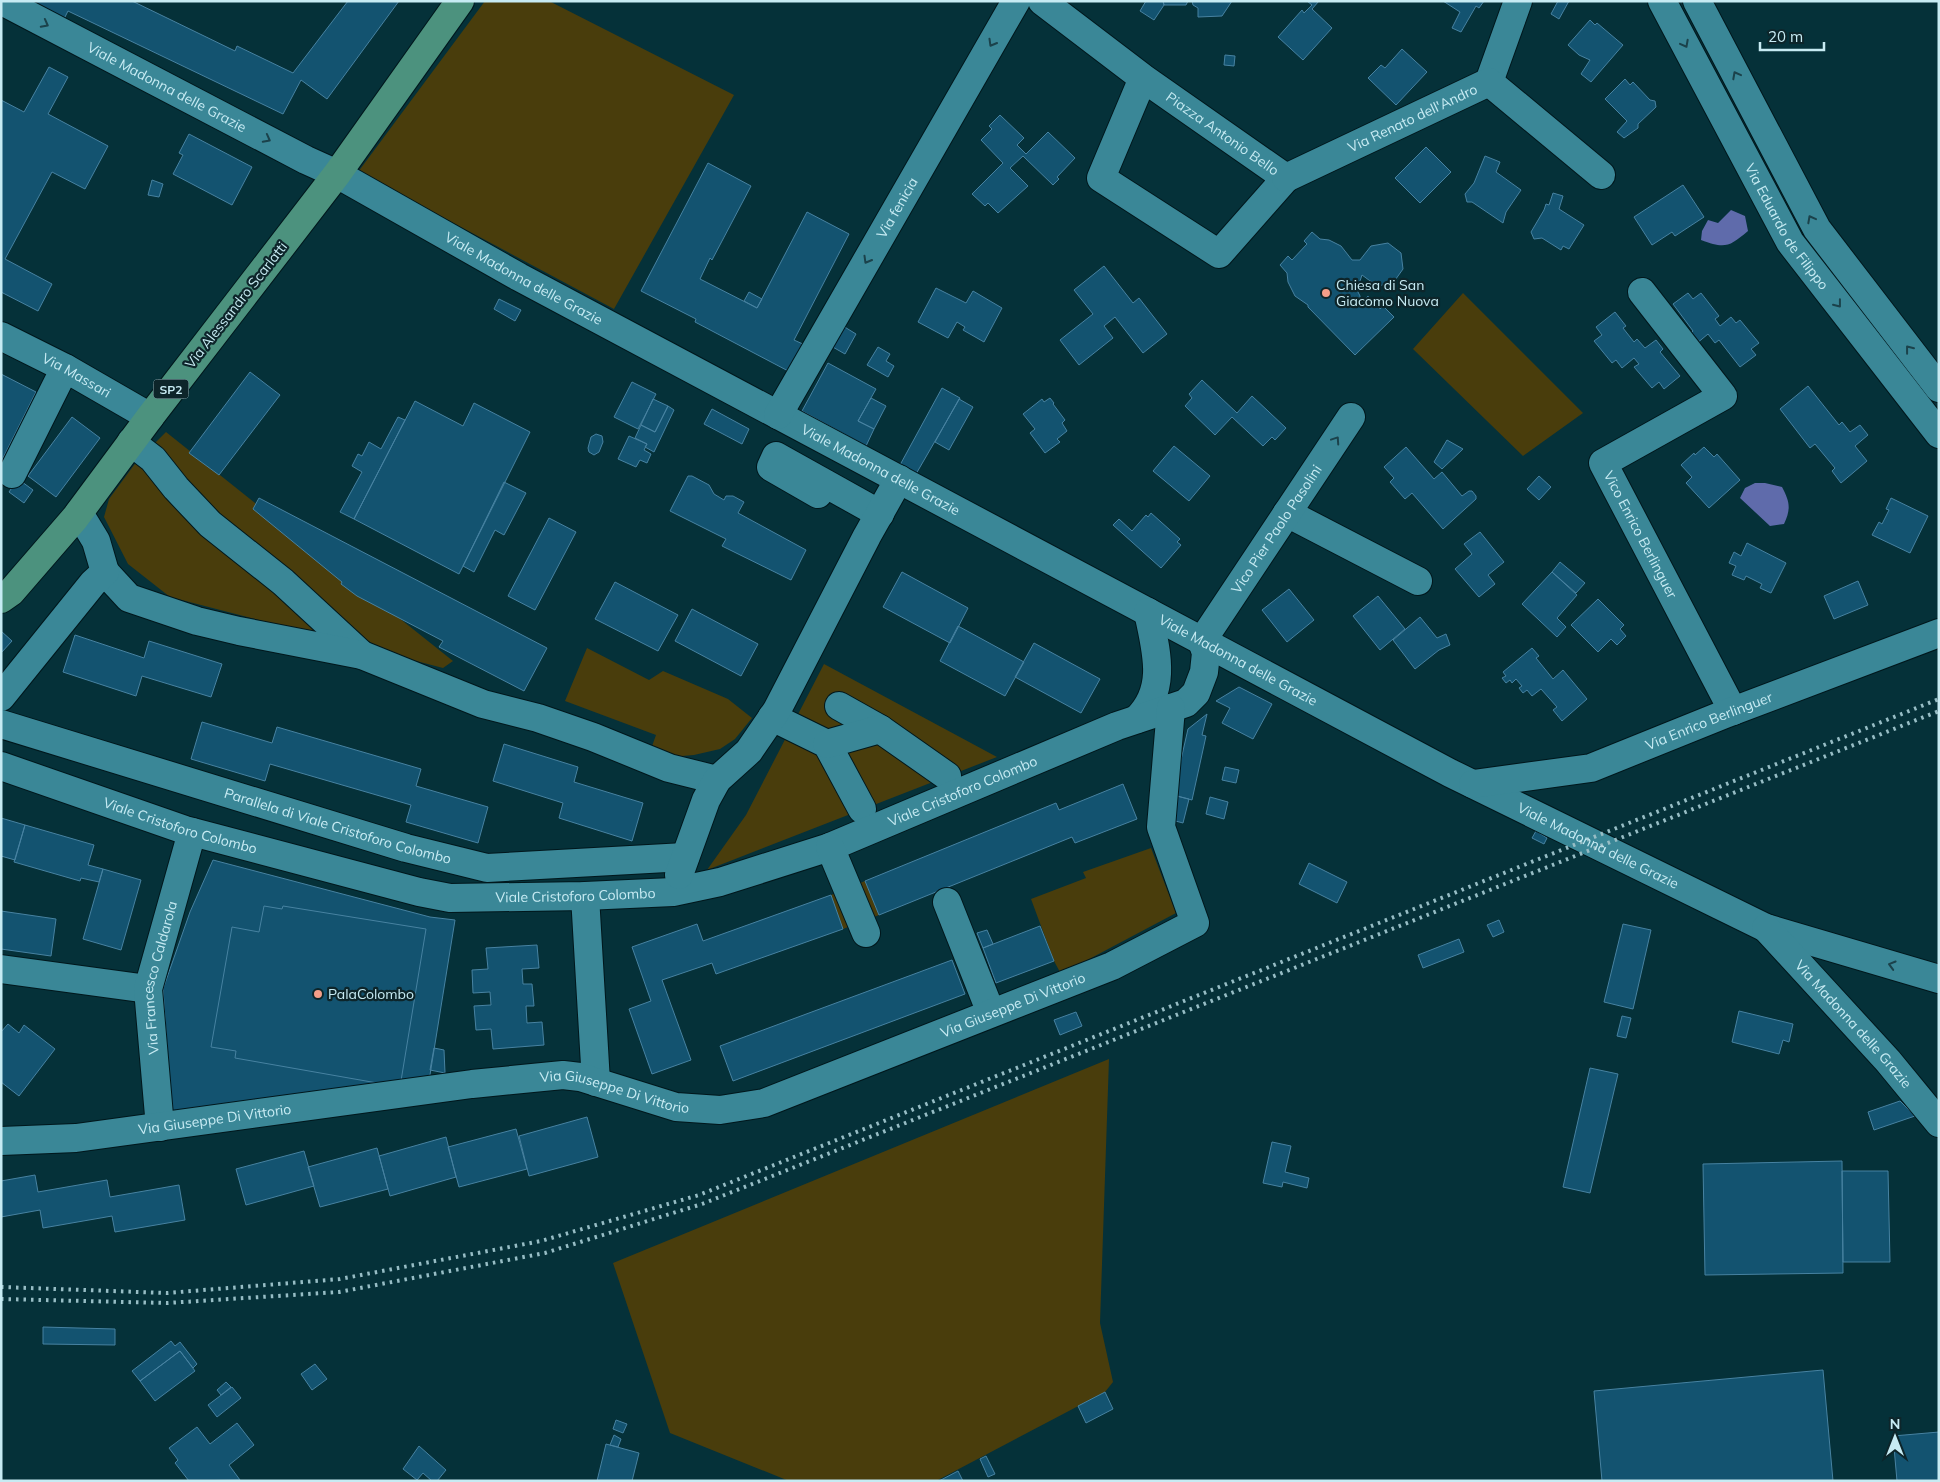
<svg xmlns="http://www.w3.org/2000/svg" width="1940" height="1482" font-family="Mulish,sans-serif">
  <style>
    .green { fill: #493d0c }
    .water { fill: #5f6bab }
    .building { fill: #135370; stroke: #4782a1 }
    .lines { fill: none; stroke-linecap: round; stroke-linejoin: round }
    .minor-casing { stroke: #01171c; stroke-width: 30 }
    .major-casing { stroke: #01171c; stroke-width: 30 }
    .minor { stroke: #3a8797; stroke-width: 28 }
    .major { stroke: #4c927e; stroke-width: 28 }
    .rail { stroke: #97bdc5; stroke-width: 4; stroke-dasharray: 2.5 5; stroke-linecap: butt }
    .oneway { stroke: #1b424b }
    .poi-dot { fill: #f49e89; stroke: #0d252a; stroke-width: 2 }
    .labels { text-anchor: middle; dominant-baseline: central; stroke-width: 4.5; stroke-linejoin: round; paint-order: stroke }
    .shield { fill: #0d252a; stroke: #8fb0b7; stroke-width: 1 }
    .shield-label { font-size: 12px; font-weight: bold; fill: #c7ebf3 }
    .street-label { font-size: 14px; fill: #c7ebf3; stroke: #0d252a }
    .poi-label { font-size: 14px; fill: #c7ebf3; stroke: #0d252a; text-anchor: start }
  </style>
  <rect width="100%" height="100%" fill="#053139"/>
  <!-- green -->
  <path class="green" d="M485 1H549L734 95 614 309 358 172Z
    M1463 293 1583 413 1523 456 1413 349Z
    M166 432 453 661 443 668 170 597 128 564 104 517 109 499 137 461Z
    M587 648 649 680 663 671 728 699 752 718 735 739 720 749 694 755 670 757 651 749 656 735 565 701Z
    M824 664 997 757 707 870 746 815Z
    M1151 848 1176 913 1061 974 1054 961 1031 899 1086 878 1083 872Z
    M865 881 879 915 843 929 831 895Z
    M1109 1059 1100 1323 1113 1382 1105 1392 936 1481H789L670 1433 613 1263Z"/>
  <!-- water -->
  <path class="water" d="M1731 210 1745 216 1748 231C1729 247 1725 249 1701 240L1702 231 1708 220 1718 223Z
    M1755 483H1765L1782 487C1790 502 1791 509 1784 524L1770 526 1740 498 1745 488Z"/>
  <!-- building -->
  <path class="building" d="M37 1H132L235 51 237 46 293 73 348 1H399L327 99 301 80 283 114 68 11 61 25 32 11Z
    M1146 1H1163L1164 5 1154 20 1140 11Z
    M1163 1H1188L1186 5H1164Z
    M1192 1H1232L1222 16 1198 17V8L1193 5Z
    M1307 1H1319L1312 9 1332 28 1303 60 1278 37 1302 10 1304 13 1312 5Z
    M1443 1H1484L1479 8 1476 6 1461 32 1452 28 1460 12Z
    M1558 1H1569L1559 19 1551 14Z
    M1590 20 1595 25 1597 23 1623 45 1591 82 1581 74 1590 60 1579 55 1568 45Z
    M1402 49 1427 72 1396 105 1368 78 1381 65 1385 68Z
    M1225 55 1235 56 1234 66 1224 65Z
    M49 67 68 77 48 114 108 146 85 189 52 172 5 259 52 284 38 311 1 292V100L24 112Z
    M1625 79 1630 85 1633 82 1650 100 1655 101 1656 107 1638 124V128L1624 138 1617 132 1627 121 1605 99Z
    M1000 115 1024 138 1017 145 1026 154 1048 132 1075 158 1057 177 1059 179 1053 185 1023 156 1010 168 1028 186 998 213 988 203 985 206 972 194 1003 163 981 140 992 129 989 126Z
    M189 134 252 167 232 205 173 174 183 155 179 153Z
    M1426 147 1451 172 1420 203 1395 178Z
    M1485 156 1500 162 1496 172 1521 190 1506 212 1503 223 1472 202H1467L1465 194 1474 183Z
    M708 163 751 186 712 260 710 258 700 279 757 308 807 212 849 234 794 340 805 345 792 373 695 322 696 319 641 291Z
    M152 180 163 184 159 197 148 195Z
    M1683 185 1704 217 1675 236 1672 232 1652 245 1634 217Z
    M1553 193 1563 196 1559 209 1584 225 1569 249 1563 246 1561 250 1542 238 1534 239 1531 232 1544 210 1546 204 1549 205Z
    M1312 232 1320 239 1329 240 1341 246 1352 260H1360L1371 246 1388 243 1401 253 1403 269 1393 283 1377 286 1362 275 1357 290 1360 296V304L1368 296 1380 309 1383 306 1394 317 1355 355 1308 307V305L1295 296 1288 282 1287 273 1280 265 1288 256 1292 260 1307 244 1304 241Z
    M1104 266 1133 303 1139 298 1167 334 1143 353 1115 317 1104 326 1113 338 1079 365 1060 340 1093 314 1074 290Z
    M936 288 966 303 973 291 1002 308 984 342 963 330 965 327 957 322 948 338 918 322Z
    M749 292 762 299 757 308 744 301Z
    M1688 293 1693 299 1701 293 1719 316 1715 319 1720 326 1731 317 1736 323 1740 320 1759 343 1751 349 1756 355 1740 367 1719 340 1715 343 1708 334 1696 344 1689 335 1693 331 1673 304Z
    M499 299 521 310 515 321 494 309Z
    M1615 312 1626 326 1623 328 1634 342 1637 339 1645 348 1656 340 1663 349 1660 352 1680 376 1664 389 1659 382 1652 388 1634 367 1639 364 1634 358 1622 368 1616 360 1612 363 1594 341 1602 335 1596 327Z
    M843 326 856 334 845 354 831 346Z
    M878 347 890 354 886 361 894 366 888 377 867 365Z
    M828 363 876 389 858 421 874 429 866 446 802 411Z
    M250 372 280 395 219 475 189 453Z
    M1 374 36 392 1 462Z
    M1202 380 1237 413 1252 396 1286 428 1275 440 1272 437 1263 446 1232 417 1215 435 1185 406 1192 398 1189 394Z
    M632 382 656 394 638 429 614 417Z
    M1808 386 1839 425 1842 422 1850 432 1860 425 1868 435 1855 446 1867 461 1841 483 1832 471 1835 468 1815 444 1810 448 1780 409Z
    M942 388 960 398 916 474 900 465Z
    M871 398 886 406 874 429 858 421Z
    M1050 398 1054 403 1053 404 1065 420 1062 423 1067 431 1057 439 1060 442 1045 453 1030 433 1035 429 1023 414 1042 399 1044 402Z
    M653 399 668 406 655 432 641 425Z
    M959 399 973 407 949 450 935 442Z
    M415 401 463 426 474 403 530 432 459 574 354 519Z
    M668 406 674 410 654 452 645 447 647 444 635 438 641 425 655 432Z
    M712 409 749 429 742 444 704 424Z
    M72 417 100 438 56 497 28 476Z
    M398 417 405 420 354 519 340 512 362 472 352 466 358 454 362 456 369 442 381 449Z
    M596 434 602 436 603 442 599 452 594 455 589 452 588 448 591 437Z
    M629 436 647 444 644 450 651 454 647 463 640 460 636 467 618 459Z
    M1447 440 1463 449 1442 469 1434 462Z
    M1174 446 1210 476 1189 501 1153 471Z
    M1406 447 1434 479 1442 472 1462 496 1469 491H1472L1476 496V499L1443 529 1412 493 1405 499 1390 482 1394 478 1384 467Z
    M1704 447 1714 457 1717 454 1740 480 1709 508 1686 483 1692 477 1681 465 1694 453 1695 455Z
    M688 476H692L709 485 714 494 724 500 726 496H733L744 502 738 513 806 550 791 580 722 546 726 539 670 511Z
    M1539 476 1551 487 1539 500 1527 489Z
    M18 479 33 490 24 503 9 492Z
    M504 482 526 493 504 535 495 530 474 572 463 566Z
    M259 498 547 648 524 691 439 647 443 641 357 596 341 584 342 582 253 509Z
    M1891 498 1928 516 1910 553 1872 535 1879 522 1882 524 1889 510 1886 509Z
    M1151 513 1180 539 1177 542 1181 545 1161 568 1113 525 1119 519 1132 531 1146 515 1148 517Z
    M549 518 576 532 535 610 508 596Z
    M1480 532 1504 562 1488 575 1495 584 1479 597 1455 569 1472 554 1464 544Z
    M1747 543 1786 563 1771 593 1760 588 1762 584 1746 576 1744 580 1732 575 1736 566 1729 563 1734 552 1741 556Z
    M1560 562 1585 583 1576 593 1552 572Z
    M902 572 968 608 950 643 883 607Z
    M1552 572 1577 595 1557 618 1566 627 1557 637 1522 604Z
    M1858 581 1868 605 1834 619 1824 596Z
    M615 582 678 615 658 651 595 619Z
    M1289 589 1314 620 1287 642 1262 610Z
    M1378 596 1405 629 1380 650 1353 616Z
    M1598 599 1624 625 1620 629 1626 636 1617 645 1611 639 1598 652 1571 625Z
    M692 609 758 644 741 676 675 641Z
    M1420 617 1437 638 1446 634 1450 645 1439 650 1415 669 1393 640Z
    M958 626 1024 662 1005 696 940 661Z
    M1 631 12 641 1 653Z
    M75 635 144 658 149 641 222 664 211 697 142 676 136 696 63 672Z
    M1034 643 1100 679 1081 713 1015 677Z
    M1532 648 1539 656 1536 658 1553 679 1563 670 1587 699 1562 721 1553 710 1557 707 1541 689 1532 696 1527 690 1523 693 1519 688 1522 686 1516 679 1512 683 1510 680 1506 683 1502 678 1506 676 1503 672Z
    M1239 687 1272 704 1253 739 1222 723 1230 708 1216 701Z
    M1207 714 1202 735 1206 736 1192 800 1173 795 1188 729Z
    M202 722 272 743 277 727 421 769 416 786 488 807 478 843 406 822 411 805 270 764 265 781 191 759Z
    M504 744 578 767 574 782 643 803 632 841 559 818 563 803 493 781Z
    M1225 767 1239 770 1236 783 1222 780Z
    M1123 784 1137 819 1075 843 1072 837 879 915 865 881 1056 803 1059 810Z
    M1173 795 1189 799 1183 823 1168 819Z
    M1210 797 1228 802 1224 819 1206 814Z
    M1 818 25 825 15 860 1 856Z
    M25 825 94 845 88 865 103 869 99 882 81 878 80 881 14 862Z
    M1536 831 1547 838 1544 844 1532 838Z
    M213 860 430 917 455 920 429 1081 172 1118 163 989 190 912Z
    M1309 863 1347 882 1337 903 1299 884Z
    M103 869 141 880 121 950 83 939Z
    M831 895 843 929 716 974 712 963 662 980 691 1060 652 1074 629 1009 651 1001 632 947 697 924 703 941Z
    M264 906 282 909 283 906 426 929 400 1087 235 1058 236 1051 211 1047 232 927 259 932Z
    M1 911 56 919 51 956 1 949Z
    M1499 920 1504 932 1493 937 1487 925Z
    M1623 924 1651 930 1633 1009 1604 1002Z
    M1040 926 1054 961 996 983 983 948Z
    M987 930 993 944 983 948 977 933Z
    M1459 939 1464 952 1423 968 1418 955Z
    M537 945 539 968 522 969 523 984H532L534 1006H526L527 1023 542 1022 544 1045 493 1049 491 1029 476 1030 474 1006 491 1005 490 992 473 993 472 970 488 969 486 948Z
    M952 960 965 994 733 1081 720 1046Z
    M1739 1011 1793 1024 1789 1042 1783 1040 1779 1054 1732 1042Z
    M1076 1012 1082 1026 1060 1035 1054 1020Z
    M1622 1016 1631 1018 1626 1038 1617 1036Z
    M8 1024 19 1033 24 1025 55 1049 19 1096 1 1082V1032Z
    M434 1048 444 1050 445 1073 430 1070Z
    M1590 1068 1618 1074 1590 1193 1563 1187Z
    M1900 1101 1915 1116 1874 1130 1868 1112Z
    M587 1117 598 1157 529 1176 519 1136Z
    M516 1129 527 1169 459 1187 448 1147Z
    M446 1137 456 1177 390 1196 379 1156Z
    M1272 1142 1291 1146 1285 1172 1309 1178 1307 1188 1283 1182 1282 1187 1263 1183Z
    M377 1148 388 1189 320 1207 308 1167Z
    M304 1151 314 1186 246 1205 236 1169Z
    M1842 1161 1843 1273 1705 1275 1703 1164Z
    M1842 1171H1888L1890 1262H1843Z
    M35 1175 38 1192 107 1180 110 1197 179 1185 185 1220 115 1232 112 1216 43 1228 40 1210 1 1217V1181Z
    M43 1327 115 1329V1345L43 1344Z
    M171 1341 175 1346 180 1342 197 1364 193 1368 180 1351 140 1381 132 1371Z
    M180 1351 195 1371 155 1401 140 1381Z
    M315 1364 327 1379 312 1390 301 1374Z
    M1823 1370 1833 1481H1602L1594 1391Z
    M226 1382 231 1387 221 1395 217 1390Z
    M232 1387 241 1398 217 1417 208 1405Z
    M1105 1392 1113 1409 1086 1423 1078 1406Z
    M616 1420 627 1424 623 1433 613 1429Z
    M237 1423 254 1445 229 1465 240 1480 189 1481 175 1463 178 1460 169 1448 197 1427 210 1444Z
    M1939 1432V1481H1897L1893 1436Z
    M614 1435 621 1439 618 1447 610 1445Z
    M606 1444 639 1453 632 1481H597Z
    M419 1446 446 1470 437 1481H432L423 1473 417 1480 403 1469Z
    M986 1456 995 1474 988 1477 980 1459Z
    M958 1471 963 1481H939Z"/>
  <g class="lines">
    <defs>
      <g id="minor">
        <path id="s1" d="M2 1 306 160 337 174 519 277 1450 773 1766 928 1939 979"/>
        <path id="s2" d="M1042 1 1143 78 1286 178 1219 254 1101 178 1143 78"/>
        <path id="s3" d="M1662 1 1790 242 1939 434"/>
        <path d="M1697 1 1817 229 1939 388"/>
        <path d="M1489 82 1518 1"/>
        <path id="s4" d="M1286 178 1489 82 1601 175"/>
        <path id="s5" d="M1642 292 1723 396 1603 463 1733 711"/>
        <path id="s6" d="M1 336 65 368 150 417"/>
        <path id="s7" d="M778 415 1016 1"/>
        <path d="M131 442 153 459 176 488 210 524 283 582 362 655"/>
        <path d="M12 474 65 368"/>
        <path d="M822 483 818 494 771 467 776 456 880 514"/>
        <path d="M1287 513 1418 581"/>
        <path d="M105 572 129 598 197 621 239 631 362 655 483 704 538 718 593 737 669 768 717 780"/>
        <path d="M1 697 93 583 105 572 96 541 79 513"/>
        <path d="M839 706 880 729"/>
        <path d="M772 717 827 744 862 809"/>
        <path d="M1137 719C1168 689 1156 650 1148 612"/>
        <path id="s8" d="M1 724 406 848 487 868 685 857"/>
        <path d="M827 744 880 729 947 776"/>
        <path id="s9" d="M1 766 185 830 419 892 450 898 585 896 673 892 720 882 830 847 1117 726 1186 703 1196 693 1204 672 1206 653 1202 641 1351 417"/>
        <path id="s10" d="M1473 784 1591 768 1725 714 1939 633"/>
        <path d="M830 847 866 933"/>
        <path d="M679 875 706 800 717 780 749 751 777 710 867 536 899 479"/>
        <path d="M585 896 596 1082"/>
        <path d="M947 902 991 1013"/>
        <path id="s11" d="M1766 928 1888 1061 1939 1123"/>
        <path d="M1 969 148 989"/>
        <path id="s12" d="M160 1127 148 989 192 832"/>
        <path id="s13" d="M1 1141 76 1138 472 1084 563 1075 580 1077 676 1107 720 1110 764 1103 1112 966 1195 923 1161 827 1171 708"/>
      </g>
      <path id="major" d="M1 599 11 592 75 518 150 417 337 174 460 1"/>
    </defs>
    <!-- minor casing -->
    <use href="#minor" class="minor-casing"/>
    <!-- major casing -->
    <use href="#major" class="major-casing"/>
    <!-- minor -->
    <use href="#minor" class="minor"/>
    <!-- major -->
    <use href="#major" class="major"/>
    <!-- rail -->
    <path class="rail" d="M1 1287 167 1293 340 1279 541 1241 699 1195 1939 699
      M1 1299 167 1303 339 1292 545 1253 702 1204 1939 711"/>
  </g>
  <!-- one-way arrows -->
  <defs><path id="oneway-chevron" d="M-2-3.5L2.5 0L-2 3.5" fill="none" stroke-width="1.6" stroke-linecap="round" stroke-linejoin="round" transform="scale(1.25)"/></defs>
  <g class="oneway">
    <use href="#oneway-chevron" transform="translate(45 24) rotate(28)"/>
    <use href="#oneway-chevron" transform="translate(992 43) rotate(120)"/>
    <use href="#oneway-chevron" transform="translate(1685 44) rotate(62)"/>
    <use href="#oneway-chevron" transform="translate(1736 75) rotate(-118)"/>
    <use href="#oneway-chevron" transform="translate(267 139) rotate(28)"/>
    <use href="#oneway-chevron" transform="translate(1811 219) rotate(-118)"/>
    <use href="#oneway-chevron" transform="translate(867 260) rotate(120)"/>
    <use href="#oneway-chevron" transform="translate(1838 304) rotate(52)"/>
    <use href="#oneway-chevron" transform="translate(1909 349) rotate(-128)"/>
    <use href="#oneway-chevron" transform="translate(1336 440) rotate(-56)"/>
    <use href="#oneway-chevron" transform="translate(1892 965) rotate(-164)"/>
  </g>
  <!-- markers -->
  <g class="poi-dot">
    <circle cx="1326" cy="293" r="5"/>
    <circle cx="318" cy="994" r="5"/>
  </g>
  <g class="labels">
    <!-- shield labels -->
    <rect class="shield" x="153.5" y="379.5" width="35" height="19" rx="4"/>
    <g class="shield-label">
      <text x="171" y="389">SP2</text>
    </g>
    <!-- street labels -->
    <g class="street-label">
      <text stroke="none"><textPath href="#s1" startOffset="186">Viale Madonna delle Grazie</textPath></text>
      <text stroke="none"><textPath href="#s4" startOffset="140">Via Renato dell'Andro</textPath></text>
      <text stroke="none"><textPath href="#s2" startOffset="224">Piazza Antonio Bello</textPath></text>
      <text stroke="none"><textPath href="#s7" startOffset="239">Via fenicia</textPath></text>
      <text stroke="none"><textPath href="#s3" startOffset="258">Via Eduardo de Filippo</textPath></text>
      <text stroke="none"><textPath href="#s1" startOffset="591">Viale Madonna delle Grazie</textPath></text>
      <text transform="translate(236 305) rotate(-52)">Via Alessandro Scarlatti</text>
      <text stroke="none"><textPath href="#s6" startOffset="85">Via Massari</textPath></text>
      <text stroke="none"><textPath href="#s1" startOffset="996">Viale Madonna delle Grazie</textPath></text>
      <text stroke="none"><textPath href="#s9" startOffset="1442">Vico Pier Paolo Pasolini</textPath></text>
      <text stroke="none"><textPath href="#s5" startOffset="350">Vico Enrico Berlinguer</textPath></text>
      <text stroke="none"><textPath href="#s1" startOffset="1401">Viale Madonna delle Grazie</textPath></text>
      <text stroke="none"><textPath href="#s10" startOffset="246">Via Enrico Berlinguer</textPath></text>
      <text stroke="none"><textPath href="#s9" startOffset="999">Viale Cristoforo Colombo</textPath></text>
      <text stroke="none"><textPath href="#s9" startOffset="189">Viale Cristoforo Colombo</textPath></text>
      <text stroke="none"><textPath href="#s8" startOffset="352">Parallela di Viale Cristoforo Colombo</textPath></text>
      <text stroke="none"><textPath href="#s1" startOffset="1806">Viale Madonna delle Grazie</textPath></text>
      <text stroke="none"><textPath href="#s9" startOffset="594">Viale Cristoforo Colombo</textPath></text>
      <text stroke="none"><textPath href="#s12" startOffset="151">Via Francesco Caldarola</textPath></text>
      <text stroke="none"><textPath href="#s13" startOffset="1040">Via Giuseppe Di Vittorio</textPath></text>
      <text stroke="none"><textPath href="#s11" startOffset="130">Via Madonna delle Grazie</textPath></text>
      <text stroke="none"><textPath href="#s13" startOffset="620">Via Giuseppe Di Vittorio</textPath></text>
      <text stroke="none"><textPath href="#s13" startOffset="215">Via Giuseppe Di Vittorio</textPath></text>
    </g>
    <!-- poi labels -->
    <g class="poi-label">
      <text x="1336" y="285">Chiesa di San<tspan x="1336" dy="16">Giacomo Nuova</tspan></text>
      <text x="328" y="994">PalaColombo</text>
    </g>
  </g>
  <!-- border -->
  <rect width="1940" height="1482" fill="none" stroke="#c7ebf3" stroke-width="5"/>
  <!-- north arrow -->
  <g transform="translate(1895 1437)" stroke="#0d252a" stroke-width="4" paint-order="stroke">
  <path d="M0-4L9 19L0 12L-9 19Z" fill="#c7ebf3"/>
  <text y="-8" font-size="14" font-weight="bold" text-anchor="middle" fill="#c7ebf3">N</text>
  </g>
  <!-- scale -->
  <path d="M1760 42v8h64v-8" fill="none" stroke="#c7ebf3" stroke-width="2.5"/>
  <text x="1768" y="42" font-size="15" fill="#c7ebf3" stroke="#0d252a" stroke-width="4" paint-order="stroke">20 m</text>
</svg>
